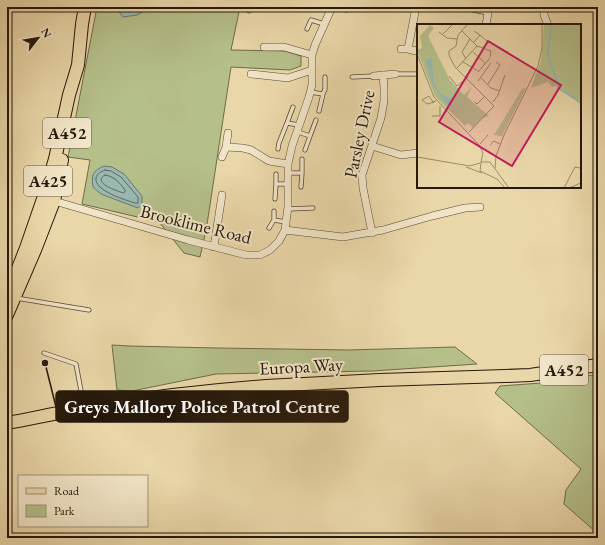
<svg xmlns="http://www.w3.org/2000/svg" width="605" height="545" font-family="'EB Garamond',serif">
  <style>
    .green { fill: #b5bf8a; stroke: #6d6c4a }
    .water { fill: #99b8af; stroke: #6b786d }
    .lines { fill: none; stroke-linecap: round; stroke-linejoin: round }
    .shore { stroke: #5f685c; stroke-width: 1 }
    .stream { stroke: #6b786d; stroke-width: 2 }
    .service-casing { stroke: #564832; stroke-width: 5 }
    .minor-casing { stroke: #564832; stroke-width: 8 }
    .primary-casing { stroke: #25180a; stroke-width: 14 }
    .trunk-casing { stroke: #25180a; stroke-width: 14 }
    .service { stroke: #f1e5c7; stroke-width: 3.5 }
    .minor { stroke: #f1e5c7; stroke-width: 7 }
    .primary { stroke: #ead7a9; stroke-width: 12 }
    .trunk { stroke: #ead7a9; stroke-width: 12 }
    .labels { text-anchor: middle; dominant-baseline: central; stroke-width: 4; stroke-linejoin: round; paint-order: stroke }
    .shield { fill: #f1e5c7; stroke: #625643; stroke-width: 1 }
    .shield-label { font-size: 17px; font-weight: bold; fill: #25180a }
    .street-label { font-size: 18px; fill: #25180a; stroke: #f1e5c7 }
    .inset-river { fill: none; stroke: #99b8af; stroke-width: 2 }
    .inset-road { fill: none; stroke: #9b8b69; stroke-width: 1 }
    .view { fill: #c2185b; fill-opacity: 0.15; stroke: #c2185b; stroke-width: 2 }
    .inset-edge { fill: none; stroke: #25180a; stroke-width: 2 }
    .leader { fill: none; stroke: #25180a; stroke-width: 1.5 }
    .callout-dot { fill: #25180a; stroke: #f1e5c7; stroke-width: 1.5 }
    .callout { fill: #25180a; stroke: #25180a; stroke-width: 1.5 }
    .callout-label { font-size: 19px; text-anchor: middle; font-weight: bold; fill: #fff }
  </style>
  <rect width="100%" height="100%" fill="#ead7a9"/>
  <filter id="stains"><feTurbulence type="fractalNoise" baseFrequency=".005" numOctaves="4"/><feColorMatrix values="0 0 0 0 .2 0 0 0 0 .09 0 0 0 0 .02 0 0 0 .5 -.17"/></filter>
  <radialGradient id="worn" r=".72"><stop offset=".6" stop-color="#630" stop-opacity="0"/><stop offset="1" stop-color="#630" stop-opacity=".3"/></radialGradient>
  <!-- green -->
  <path class="green" d="M97 7H240L231 50 285 51 301 56V66L290 70 231 67 206 231 200 257 184 253 159 222 82 204 90 160 68 157Z
    M112 345 129 346 217 348 348 350 455 347 477 364 373 371 216 374 132 391 117 390Z
    M598 374V538H597V533L564 504 566 490 581 469 495 393 500 386 555 382Z"/>
  <!-- water -->
  <path class="water" d="M116 7H151L137 15 123 17 116 8Z
    M104 166 112 167 124 174 142 196V204L138 208 101 194 93 187C91 174 93 171 104 166Z"/>
  <g class="lines">
    <!-- shore -->
    <path class="shore" d="M105 170 111 171 121 177 138 197V203H135C126 200 94 191 96 178 97 173 101 172 105 170Z
      M105 175C114 176 120 183 125 190V192L123 193C118 191 91 183 105 175Z"/>
    <!-- stream -->
    <path class="stream" d="M593 538 598 533"/>
    <defs>
      <path id="service" d="M338 7 346 10 347 7
        M459 7 488 13
        M249 11 251 7
        M307 29 311 20 324 24
        M395 74H418
        M352 77 374 76
        M310 92 323 94 325 89V77
        M319 111 323 94
        M287 123 293 107
        M298 132 310 136 316 120
        M278 149 279 143 287 123 299 125
        M305 150 310 136
        M288 173H302V159
        M276 174V184H288
        M301 187 302 173
        M275 199 276 184
        M288 209 313 208
        M274 220V211
        M269 228 274 220 286 222
        M16 298 89 310
        M44 353 76 364 84 407"/>
      <path id="minor" d="M544 7V15L548 25
        M486 25 489 7
        M264 47H284L312 55
        M401 49H408L416 51
        M408 49 416 7
        M251 74 288 78 312 70
        M374 76 395 74
        M228 133 226 147 243 148 251 150 269 161 288 164
        M372 146 401 155 418 153
        M222 157 226 147
        M51 200 188 240 246 255H260L270 250 279 241 285 230 288 207V164L292 146 309 97 312 85V55L315 45 332 7
        M285 230 343 237 383 230 432 216 465 208 480 207
        M372 233 363 188 362 175 381 118 384 101V88L383 75
        M214 247 222 195"/>
      <path id="primary" d="M7 296 26 248 44 196 55 159 69 95 78 65 82 24 85 7
        M7 315 35 250 54 201 62 160"/>
      <path id="trunk" d="M7 423C39 417 71 410 103 405 157 396 212 390 266 386L380 380 505 376 530 375 598 365"/>
    </defs>
    <!-- service casing -->
    <use href="#service" class="service-casing"/>
    <!-- minor casing -->
    <use href="#minor" class="minor-casing"/>
    <!-- primary casing -->
    <use href="#primary" class="primary-casing"/>
    <!-- trunk casing -->
    <use href="#trunk" class="trunk-casing"/>
    <!-- service -->
    <use href="#service" class="service"/>
    <!-- minor -->
    <use href="#minor" class="minor"/>
    <!-- primary -->
    <use href="#primary" class="primary"/>
    <!-- trunk -->
    <use href="#trunk" class="trunk"/>
  </g>
  <g class="labels">
    <!-- shield labels -->
    <g class="shield">
      <rect x="43" y="118" width="48" height="30" rx="3"/>
      <rect x="24" y="166" width="48" height="30" rx="3"/>
      <rect x="540" y="355" width="48" height="30" rx="3"/>
    </g>
    <g class="shield-label">
      <text x="67" y="133">A452</text>
      <text x="48" y="181">A425</text>
      <text x="564" y="370">A452</text>
    </g>
    <!-- street labels -->
    <g class="street-label">
      <text transform="translate(359 134) rotate(-78)">Parsley Drive</text>
      <text transform="translate(196 224) rotate(14)">Brooklime Road</text>
      <text transform="translate(301 366) rotate(-3)">Europa Way</text>
    </g>
  </g>
  <!-- overview -->
  <g transform="translate(417 24)">
    <rect width="164" height="164" fill="#ead7a9"/>
    <path d="M127 0H164V77L154 73 142 61 135 63 131 58 114 64 124 37ZM13 1 17 4 11 12 33 56 47 71 55 63 50 73 72 92 64 95 56 104 51 99 48 102 18 72 0 26 5 24 3 12ZM109 64 85 112 77 111 105 65Z" fill="#b5bf8a"/>
    <path d="M15 34 16 56 23 69 34 75V83L28 79 15 60 9 37V35Z" fill="#99b8af"/>
    <path class="inset-river" d="M134 0 131 31 142 64 164 79"/>
    <path class="inset-road" d="M50 1 41 11 39 22 32 27V31L38 43 77 82 52 108M45 7 60 22 74 27 73 33M57 7 63 11 57 18M22 8 30 14 40 15M26 10 36 0M63 11 72 19M56 28 69 40M0 30 17 73 62 121 66 129 64 138M49 35 45 28 53 15M46 38 61 47M40 44 60 22M61 48 73 34M32 52 40 62 51 53 49 50M63 53 74 64 83 67M61 57 74 39M71 60 83 41 79 38M17 78 10 80 5 76 12 72 16 78 19 77M58 78 60 80 67 73M76 78 81 71 88 51M15 92H23V82M63 120 71 111M73 121 77 117 83 120M0 133 53 142 63 139M49 143 65 149M78 144 79 132 87 111 121 42 125 24V0M88 164 80 155 63 147 64 138H73L92 164M147 164 158 143 163 144M152 164 164 159"/>
    <path class="view" d="M71 17 144 61 95 142 22 98Z"/>
    <rect width="164" height="164" class="inset-edge"/>
  </g>
  <!-- callouts -->
  <path class="leader" d="M45 363L56 407"/>
  <circle class="callout-dot" cx="45" cy="363" r="4"/>
  <rect class="callout" x="56" y="391" width="292" height="31" rx="4"/>
  <g class="callout-label">
    <text x="202" y="413">Greys Mallory Police Patrol Centre</text>
  </g>
  <!-- margin -->
  <rect width="605" height="545" fill="none" stroke="#ead7a9" stroke-width="24"/>
  <rect x="8" y="8" width="589" height="529" fill="none" stroke="#25180a" stroke-width="2"/>
  <rect x="12" y="12" width="581" height="521" fill="none" stroke="#25180a"/>
  <!-- legend -->
  <rect x="18" y="475" width="130" height="52" fill="#f1e5c7" stroke="#9f937b"/>
  <rect x="26" y="488" width="20" height="6" fill="#ead7a9" stroke="#9f937b"/>
  <text x="54" y="495" font-size="12" fill="#25180a">Road</text>
  <rect x="26" y="505" width="20" height="12" fill="#b5bf8a" stroke="#9f937b"/>
  <text x="54" y="515" font-size="12" fill="#25180a">Park</text>
  <!-- north arrow -->
  <g transform="translate(38 38) rotate(59)" stroke="#f1e5c7" stroke-width="3" paint-order="stroke">
  <path d="M0-3L7 15L0 10L-7 15Z" fill="#25180a"/>
  <text y="-6" font-size="11" font-weight="bold" text-anchor="middle" fill="#25180a">N</text>
  </g>
  <rect width="100%" height="100%" filter="url(#stains)"/>
  <rect width="100%" height="100%" fill="url(#worn)"/>
</svg>
